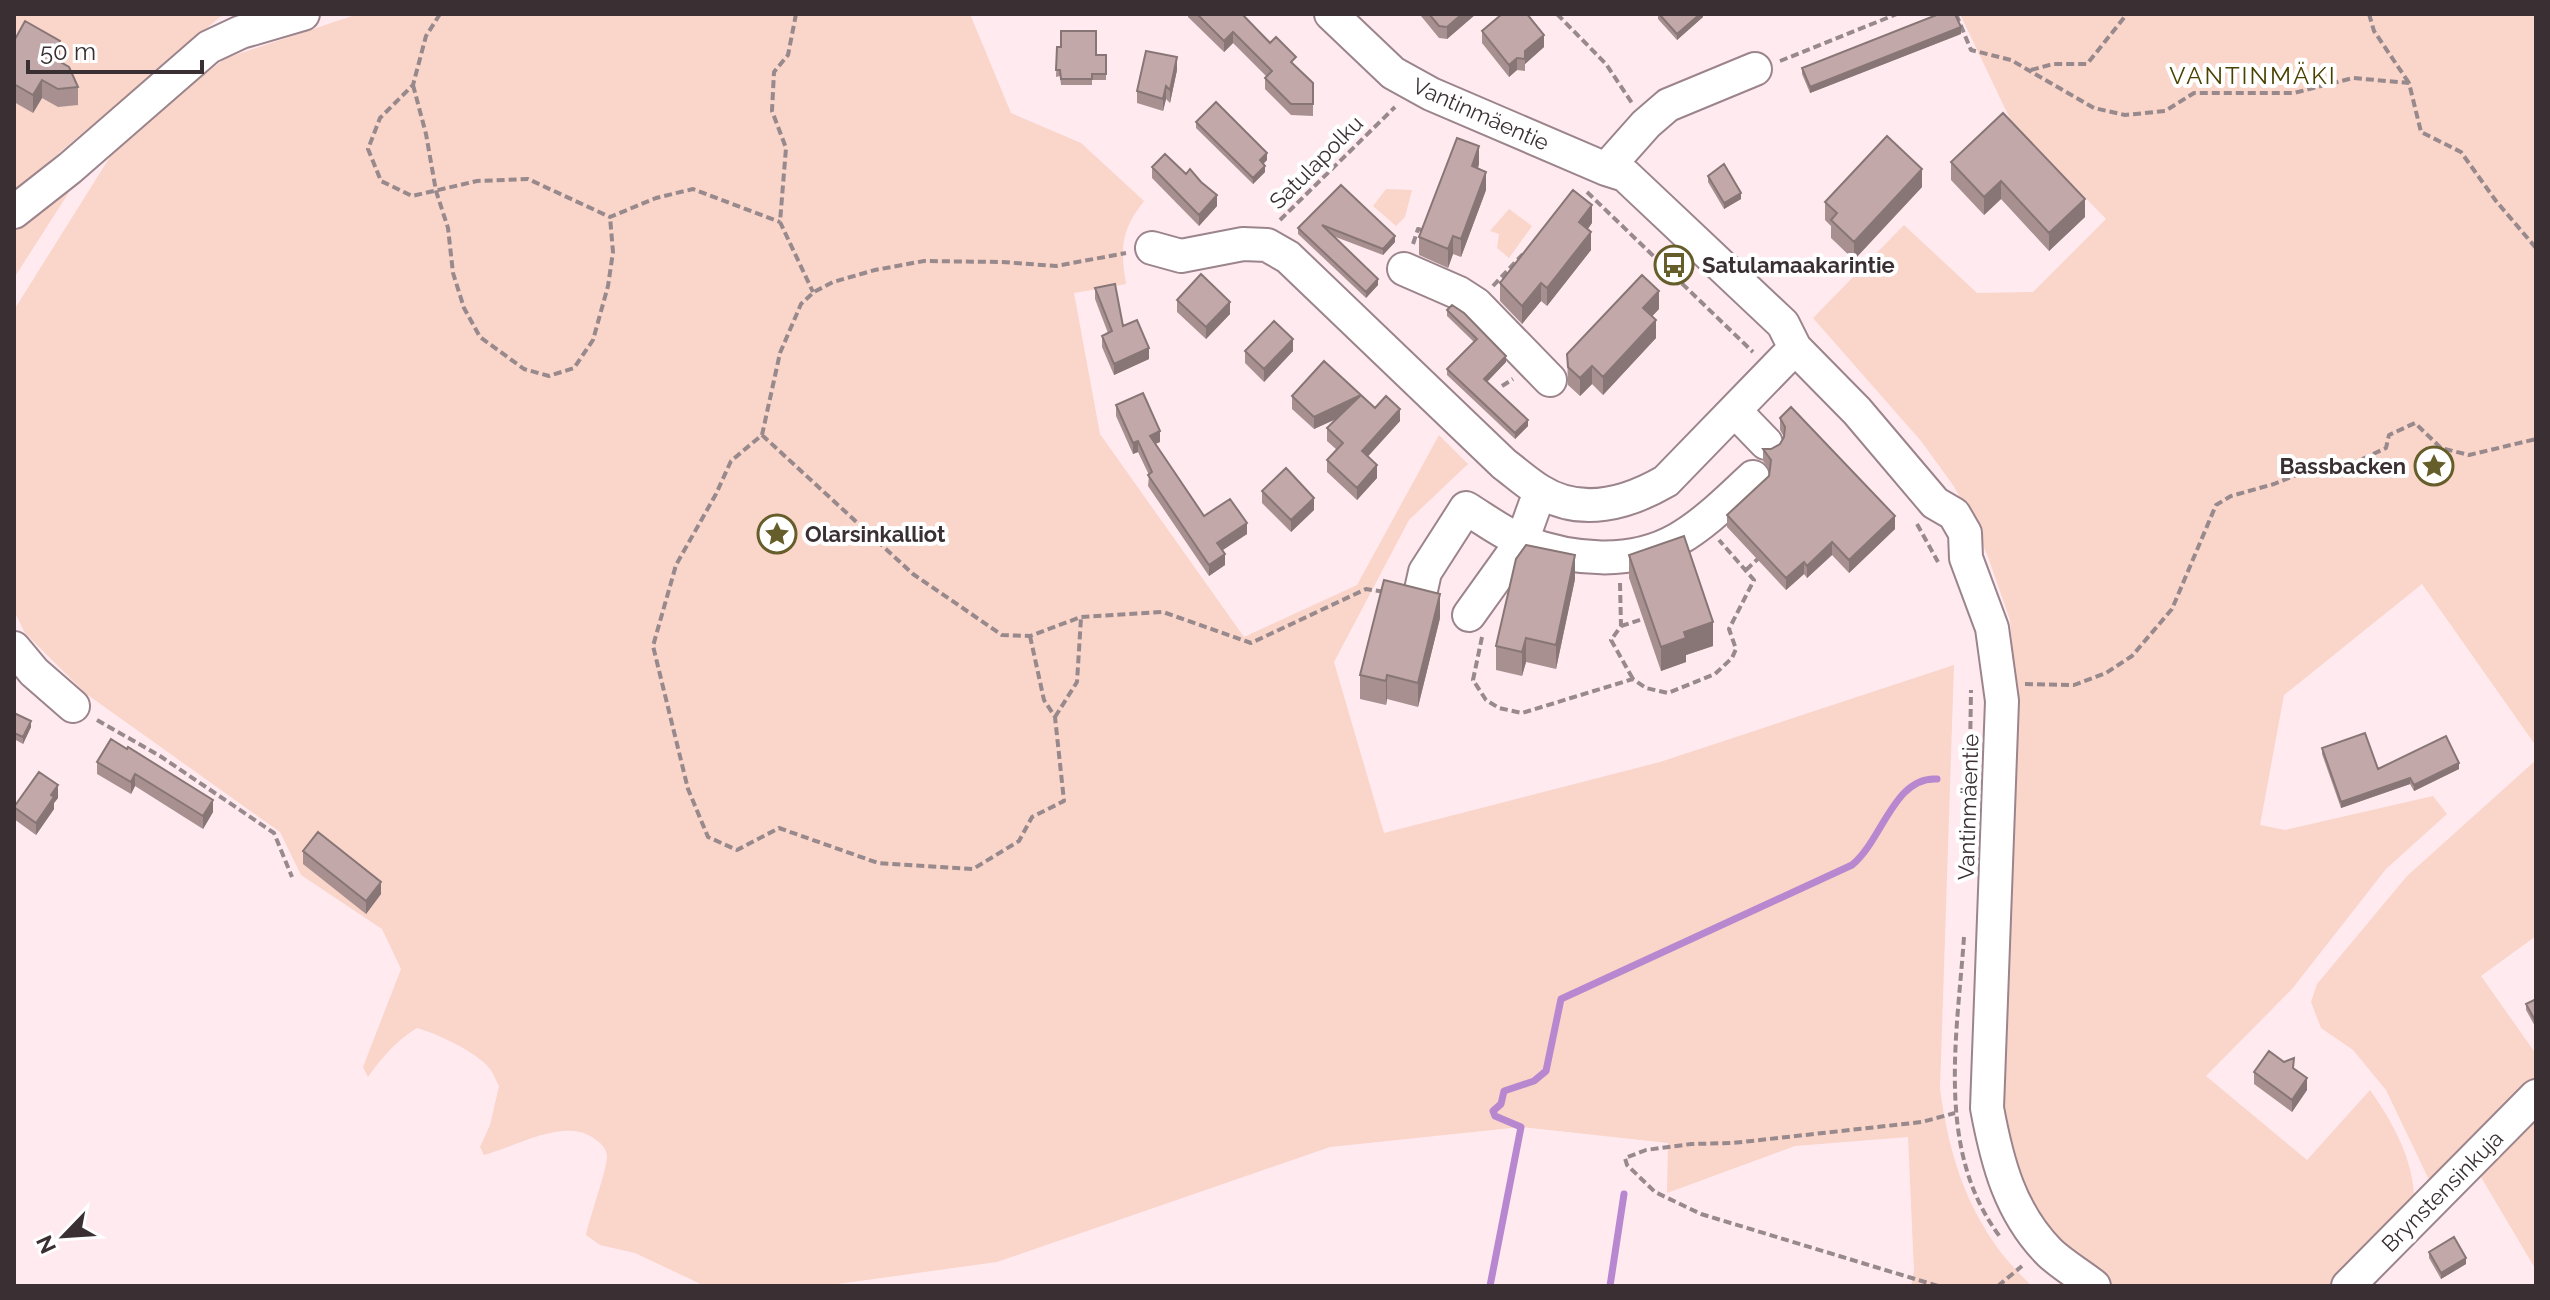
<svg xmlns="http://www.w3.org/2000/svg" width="2550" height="1300" font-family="Raleway,sans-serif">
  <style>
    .green { fill: #fad5c9 }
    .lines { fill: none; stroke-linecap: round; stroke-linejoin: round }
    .stream { stroke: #b787cf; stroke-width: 7 }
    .minor-casing { stroke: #9b848b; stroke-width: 36 }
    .path { stroke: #98898d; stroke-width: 4; stroke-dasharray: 8 4; stroke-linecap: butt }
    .minor { stroke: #fff; stroke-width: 32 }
    .wall { fill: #a89091 }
    .shaded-wall { fill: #887676 }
    .building { fill: #c3a8a9; stroke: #887676; stroke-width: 2 }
    .labels { text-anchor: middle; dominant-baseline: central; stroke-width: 8; stroke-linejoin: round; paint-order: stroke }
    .street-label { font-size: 22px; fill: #3a3033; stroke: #fff }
    .poi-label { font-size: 22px; font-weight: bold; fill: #3a3033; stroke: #fff; text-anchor: start }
    .neighbourhood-label { font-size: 24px; letter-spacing: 2px; fill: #4a4100; stroke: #fff }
  </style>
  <rect width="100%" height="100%" fill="#ffeaf0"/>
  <!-- green -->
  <path class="green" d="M14 14H229L220 17 14 191Z
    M358 14H970L1011 113 1081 143 1144 201C1121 230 1120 248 1126 284L1074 293 1100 434 1244 637 1357 585 1439 435 1468 464 1409 520 1334 662 1384 833 1660 762 1954 665 1940 1089C1950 1165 1974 1233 2032 1286H1911L1914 1271 1908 1137 1795 1146 1667 1193 1668 1143 1521 1127 1330 1147 997 1262 823 1286H705L635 1253 600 1245 586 1235C589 1220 608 1166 607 1156 606 1146 599 1142 592 1137 562 1118 515 1147 484 1155L480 1147 490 1125 499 1086C496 1081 494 1074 490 1069 477 1052 438 1034 417 1028 396 1041 382 1057 368 1077L363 1067 401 969 382 929 301 875 280 832 85 693 25 633 14 611V310L125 133 226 58Z
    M1960 14H2536V746L2422 584 2284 695 2260 825 2285 830 2433 796 2447 814 2386 869 2292 989 2206 1076 2307 1160 2370 1090C2394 1124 2417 1165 2414 1209L2333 1286H2115L2091 1269 2053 1235 2022 1191 1996 1106 2017 697 2010 620 1988 557 1968 511 1953 485 1921 441 1813 318 1904 225 1977 293 2033 292 2106 219 2011 121Z
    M82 172 14 278V228Z
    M1386 189 1412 190 1405 217 1396 226 1373 206Z
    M1509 209 1532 226 1509 258 1497 248 1499 234 1490 231Z
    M2536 760V936L2481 976 2536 1054V1086L2431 1184 2386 1090 2353 1050 2321 1028 2311 1002 2317 984 2407 876Z
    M2536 1113V1270L2478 1172Z"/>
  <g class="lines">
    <!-- stream -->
    <path class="stream" d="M1490 1286 1521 1127 1495 1116 1493 1111 1501 1104 1504 1091 1534 1081 1546 1071 1561 999 1852 865C1882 841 1894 776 1937 779
      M1610 1286 1624 1194"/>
    <defs>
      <path id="minor" d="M1331 14 1393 73 1431 94 1606 169 1625 175 1783 324 1795 348 1857 411 1935 503 1954 514 1965 533 1966 558 1992 628 2002 701 1987 1108C1997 1162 2010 1213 2050 1253 2063 1265 2080 1275 2094 1286
        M1606 169 1646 124 1668 105 1755 69
        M14 212 70 168 209 47 241 32 303 14
        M1152 248 1181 256 1243 244 1267 245 1288 257 1504 464C1516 473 1527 483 1540 491 1581 517 1628 503 1666 481L1795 348
        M1404 269 1459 293 1476 304 1550 380
        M1735 411 1766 443
        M1421 590 1425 572 1466 508C1484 519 1504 534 1524 542 1572 560 1631 566 1678 539 1706 523 1730 498 1753 477
        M1469 615 1522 541 1535 505 1542 493
        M14 648 34 672 73 706
        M2348 1286 2536 1096"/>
    </defs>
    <!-- minor casing -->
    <use href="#minor" class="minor-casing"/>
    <!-- path -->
    <path class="path" d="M440 14 426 36 413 85 380 118 368 149 381 181 412 196 477 181 528 179 610 217 656 198 693 189 780 222
      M796 14 788 55 774 72 772 111 786 148 780 222 813 292
      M1557 14 1606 64 1632 103
      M1956 14 1971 50 2011 60 2094 108 2125 115 2165 111 2194 93H2294L2353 78 2409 83 2421 132 2461 152 2496 201 2536 248
      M2369 14 2374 31 2409 83
      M1780 61 1897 14
      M2031 70 2053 64H2087L2127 14
      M413 85 426 134 436 191 448 228 453 273 464 308 480 337 524 369 549 376 574 368 593 340 608 286 613 252 610 217
      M1587 192 1753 352
      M1280 220 1395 107
      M1413 244 1418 229 1425 231
      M1493 286 1522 255 1526 258
      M1502 386 1513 379
      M762 435 913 574 1002 635 1030 636 1081 617 1163 612 1251 643 1366 589 1385 592
      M1917 524 1938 562
      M1746 570 1760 557
      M1620 583 1621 626 1611 640 1633 679
      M1621 626 1646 618
      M1030 636 1044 700 1055 717 1064 801 1032 817 1019 841 973 869 878 863 779 828 737 850 708 837 688 789 653 646 676 565 716 494 731 461 762 435 780 353 801 304 814 292 833 282 875 270 924 261 1002 262 1056 266 1126 253
      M1482 637 1473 680 1486 700 1499 708 1522 713 1633 679 1646 688 1668 693 1715 674 1732 658 1736 649 1729 629 1754 580 1719 540
      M2025 684 2074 685 2106 673 2132 656 2172 609 2216 505 2231 496 2274 484 2318 466 2352 464 2386 448 2389 435 2415 423 2441 448 2469 455 2536 439
      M1055 717 1077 682 1081 618
      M97 720 160 756 274 833 292 877
      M1970 753 1971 690
      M1964 937C1957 1038 1935 1152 2001 1238
      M1938 1286 1701 1214 1655 1192 1627 1165 1625 1158 1646 1150 1691 1144 1733 1143 1922 1122 1955 1113
      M1998 1286 2022 1266"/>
    <!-- minor -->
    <use href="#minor" class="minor"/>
  </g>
  <!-- wall -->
  <path class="wall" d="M1188 14H1242L1313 83V116L1291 115 1265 89V78L1266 76 1233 43 1224 52 1188 17Z
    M1421 14H1476L1447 39 1439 38 1421 16Z
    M1658 14H1703V17L1677 40 1658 19Z
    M1482 31 1544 47 1525 64V71L1517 70 1509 77 1482 43Z
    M1961 34 1810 93 1802 74V68Z
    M14 41 60 59 59 61 78 87V105L58 107 42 98 33 113 14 102Z
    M1057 47 1096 55H1106V80H1092V85H1061L1060 76 1056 77Z
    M1177 70 1170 103 1166 99 1163 111 1137 103V91Z
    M2003 113 2085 217 2049 251 2001 199 1984 215 1951 180V162Z
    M1196 122 1267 160 1263 164 1265 172 1253 184 1196 128Z
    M1479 164 1478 169 1486 190 1461 257 1453 254 1448 268 1419 255V237Z
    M1152 167 1186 174 1217 206 1199 226 1152 178Z
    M1708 176 1741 199 1724 209 1708 182Z
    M1341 185 1395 242 1383 255 1333 236 1378 285 1366 298 1298 234V228Z
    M1922 187 1854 260 1831 238V226L1825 220V202Z
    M1592 223 1588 229 1591 250 1547 306 1541 301 1522 324 1500 301V283Z
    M1095 288 1123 326 1149 359 1114 375 1102 347V336L1108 333 1095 299Z
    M1177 300 1230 314 1206 339 1177 312Z
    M1659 309 1652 316 1656 338 1603 395 1592 384 1580 396 1568 385 1567 354Z
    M1447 310 1506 362 1487 382 1528 426 1515 439 1447 375V369L1474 342 1447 316Z
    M1245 351H1293L1264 382 1245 363Z
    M1292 396 1375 408 1400 421 1368 456 1377 478 1357 500 1327 472V460L1337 450 1327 441V428L1337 418 1314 429 1292 409Z
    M1116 405 1160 442 1155 444 1204 516 1247 534 1222 550 1225 565 1209 576 1148 486 1149 475 1138 452 1133 454 1116 416Z
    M1780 418 1895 529 1849 573 1832 555 1807 578 1804 574 1786 590 1727 527V515L1769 476 1770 470 1763 461V449H1771L1780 444 1784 437 1780 430Z
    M1262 491 1314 510 1291 532 1262 503Z
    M1629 555 1713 646 1686 655V662L1661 671 1629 578Z
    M1575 579 1556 669 1526 662 1522 676 1496 670V646Z
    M1440 618 1418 707 1387 699 1386 705 1360 699V675Z
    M14 713 31 727 23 744 14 739Z
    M111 739 213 812 203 829 135 786 131 794 97 774V762Z
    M2322 748 2378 769H2459L2414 791 2410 784 2341 808 2322 754Z
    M58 798 54 803V809L36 835 14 819V807Z
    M303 851 381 894 366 914 303 864Z
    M2536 999V1028L2526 1010V1004Z
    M2294 1068 2307 1090 2292 1112 2254 1084V1072Z
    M2429 1252 2466 1264 2441 1279 2429 1258Z"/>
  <!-- shaded-wall -->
  <path class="shaded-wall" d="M1462 14H1476L1447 39V27Z
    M1700 14H1703V17L1677 40V34Z
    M1961 27V34L1810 93V87Z
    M1233 32V43L1224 52V41Z
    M1544 35V47L1525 64V51Z
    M60 41V59L52 75V57Z
    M1177 57V70L1170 103V90Z
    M1517 58V70L1509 77V65Z
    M42 80V98L33 113V95Z
    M1166 86V99L1163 111V99Z
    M1479 146V164L1472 184V166Z
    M1267 153V160L1260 167V160Z
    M1265 166V172L1253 184V178Z
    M1922 169V187L1854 260V242Z
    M1486 172V190L1461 257V239Z
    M2001 181V199L1984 215V197Z
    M1741 193V199L1724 209V203Z
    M1217 195V206L1199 226V215Z
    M2085 199V217L2049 251V233Z
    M1592 205V223L1579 240V222Z
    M1591 232V250L1547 306V288Z
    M1395 236V242L1383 255V249Z
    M1453 236V254L1448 268V249Z
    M1378 279V285L1366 298V292Z
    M1541 283V301L1522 324V306Z
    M1659 291V309L1643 326V308Z
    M1230 302V314L1206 339V327Z
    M1656 320V338L1603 395V377Z
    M1293 339V351L1264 382V369Z
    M1149 348V359L1114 375V364Z
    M1506 356V362L1484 385V379Z
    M1592 366V384L1580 396V378Z
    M1361 395V408L1314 429V417Z
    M1400 409V421L1362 463V451Z
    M1528 420V426L1515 439V433Z
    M1160 431V442L1150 446V436Z
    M1138 441V452L1133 454V443Z
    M1377 465V478L1357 500V488Z
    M1314 498V510L1291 532V520Z
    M1895 516V529L1849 573V560Z
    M1247 523V534L1217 554V543Z
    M1832 542V555L1807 578V566Z
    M1225 554V565L1209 576V565Z
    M1575 555V579L1556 669V645Z
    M1804 562V574L1786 590V578Z
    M1440 594V618L1418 707V683Z
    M1713 622V646L1686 655V662L1661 671V647L1684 632Z
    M1526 638V662L1522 676V652Z
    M1387 675V699L1386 705V681Z
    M31 721V727L23 744V737Z
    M2459 763V769L2414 791V785Z
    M135 774V786L131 794V782Z
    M2410 778V784L2341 808V802Z
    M58 785V798L54 803V809L36 835V823L51 795Z
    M213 800V812L203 829V816Z
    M381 882V894L366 914V901Z
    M2307 1078V1090L2292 1112V1100Z
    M2466 1258V1264L2441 1279V1273Z"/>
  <!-- building -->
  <path class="building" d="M1197 14H1242L1270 43 1276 37 1296 57 1291 62 1313 83V104H1291L1265 78 1272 71 1233 32 1224 41Z
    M1429 14H1462L1447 27 1439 26Z
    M1502 14H1527L1544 35 1525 51V59L1517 58 1509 65 1482 31Z
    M1659 14H1700L1677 34Z
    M1939 14H1955L1961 27 1810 87 1802 68Z
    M25 21 60 41 52 57 69 67 78 87 58 89 42 80 33 95 14 84V41Z
    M1061 31H1096V55H1106V74H1092V79H1061L1060 70H1056L1057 47H1061Z
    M1146 51 1177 57 1170 90 1166 86 1163 99 1137 91Z
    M1216 102 1267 153 1260 160 1265 166 1253 178 1196 122Z
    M2003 113 2085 199 2049 233 2001 181 1984 197 1951 162Z
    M1887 136 1922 169 1854 242 1831 220 1837 213 1825 202Z
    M1457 138 1479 146 1472 166 1486 172 1461 239 1453 236 1448 249 1419 237Z
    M1165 154 1186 174 1190 169 1201 182 1217 195 1199 215 1152 167Z
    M1724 164 1741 193 1724 203 1708 176Z
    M1341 185 1395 236 1383 249 1322 225 1378 279 1366 292 1298 228Z
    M1573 190 1592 205 1579 222 1591 232 1547 288 1541 283 1522 306 1500 283Z
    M1201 274 1230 302 1206 327 1177 300Z
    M1642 275 1659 291 1643 308 1656 320 1603 377 1592 366 1580 378 1568 367 1567 354Z
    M1115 284 1123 326 1137 320 1149 348 1114 364 1102 336 1112 331 1095 288Z
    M1452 305 1464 313 1506 356 1484 379 1528 420 1515 433 1447 369 1477 339 1447 310Z
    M1274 321 1293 339 1264 369 1245 351Z
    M1324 361 1375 408 1386 396 1400 409 1362 451 1377 465 1357 488 1327 460 1343 443 1327 428 1361 395 1314 417 1292 396Z
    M1143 393 1160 431 1150 436 1204 516 1230 499 1247 523 1217 543 1225 554 1209 565 1148 475 1152 472 1138 441 1133 443 1116 405Z
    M1791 407 1895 516 1849 560 1832 542 1807 566 1804 562 1786 578 1727 515 1769 476 1771 460 1763 449H1771L1780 444 1784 437 1785 427 1780 418Z
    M1286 468 1314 498 1291 520 1262 491Z
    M1684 536 1713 622 1684 632 1686 638 1661 647 1629 555Z
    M1526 545 1575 555 1556 645 1526 638 1522 652 1496 646 1516 559Z
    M1384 580 1440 594 1418 683 1387 675 1386 681 1360 675Z
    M14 713 31 721 23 737 14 733Z
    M2365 733 2378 769 2446 736 2459 763 2414 785 2410 778 2341 802 2322 748Z
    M111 739 127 749 128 747 213 800 203 816 135 774 131 782 97 762Z
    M39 772 58 785 51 795 54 797 36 823 14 807Z
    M318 832 381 882 366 901 303 851Z
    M2536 999V1022L2526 1004Z
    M2269 1051 2284 1062 2294 1058 2293 1068 2307 1078 2292 1100 2254 1072Z
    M2454 1237 2466 1258 2441 1273 2429 1252Z"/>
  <!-- icons -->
  <defs>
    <symbol id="bus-ring" viewBox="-11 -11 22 22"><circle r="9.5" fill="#fff" stroke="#655d2a" stroke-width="1.5"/><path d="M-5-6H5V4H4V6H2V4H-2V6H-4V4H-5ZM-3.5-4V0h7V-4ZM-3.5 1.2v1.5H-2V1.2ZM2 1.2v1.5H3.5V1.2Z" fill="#655d2a"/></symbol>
    <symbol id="sight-ring" viewBox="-11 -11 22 22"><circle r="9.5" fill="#fff" stroke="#655d2a" stroke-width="1.5"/><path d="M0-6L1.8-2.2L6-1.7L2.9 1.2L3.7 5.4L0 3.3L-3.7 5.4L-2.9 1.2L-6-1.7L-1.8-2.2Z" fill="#655d2a"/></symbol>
  </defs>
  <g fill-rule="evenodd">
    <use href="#bus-ring" x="1652" y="243" width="44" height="44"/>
    <use href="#sight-ring" x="2412" y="444" width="44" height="44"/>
    <use href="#sight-ring" x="755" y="512" width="44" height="44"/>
  </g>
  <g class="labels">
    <!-- street labels -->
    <g class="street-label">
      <text transform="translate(1481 114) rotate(24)">Vantinmäentie</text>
      <text transform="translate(1316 162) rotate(-45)">Satulapolku</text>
      <text transform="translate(1968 807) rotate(-88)">Vantinmäentie</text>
      <text transform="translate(2442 1191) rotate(-45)">Brynstensinkuja</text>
    </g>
    <!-- poi labels -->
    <g class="poi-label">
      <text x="1702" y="265">Satulamaakarintie</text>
      <text x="2406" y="466" text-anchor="end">Bassbacken</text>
      <text x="805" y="534">Olarsinkalliot</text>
    </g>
    <!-- neighbourhood labels -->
    <g class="neighbourhood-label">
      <text x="2253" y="75">VANTINMÄKI</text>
    </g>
  </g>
  <!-- border -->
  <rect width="2550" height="1300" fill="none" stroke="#3a3033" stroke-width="32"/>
  <!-- north arrow -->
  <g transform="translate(64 1236) rotate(245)" stroke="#ffffff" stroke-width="6" paint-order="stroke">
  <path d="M0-6L14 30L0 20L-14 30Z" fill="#3a3033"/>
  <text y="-12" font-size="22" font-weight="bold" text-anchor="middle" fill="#3a3033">N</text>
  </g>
  <!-- scale -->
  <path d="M28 60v12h174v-12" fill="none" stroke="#3a3033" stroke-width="4"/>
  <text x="40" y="60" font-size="24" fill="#3a3033" stroke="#ffffff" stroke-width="6" paint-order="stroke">50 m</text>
</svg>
